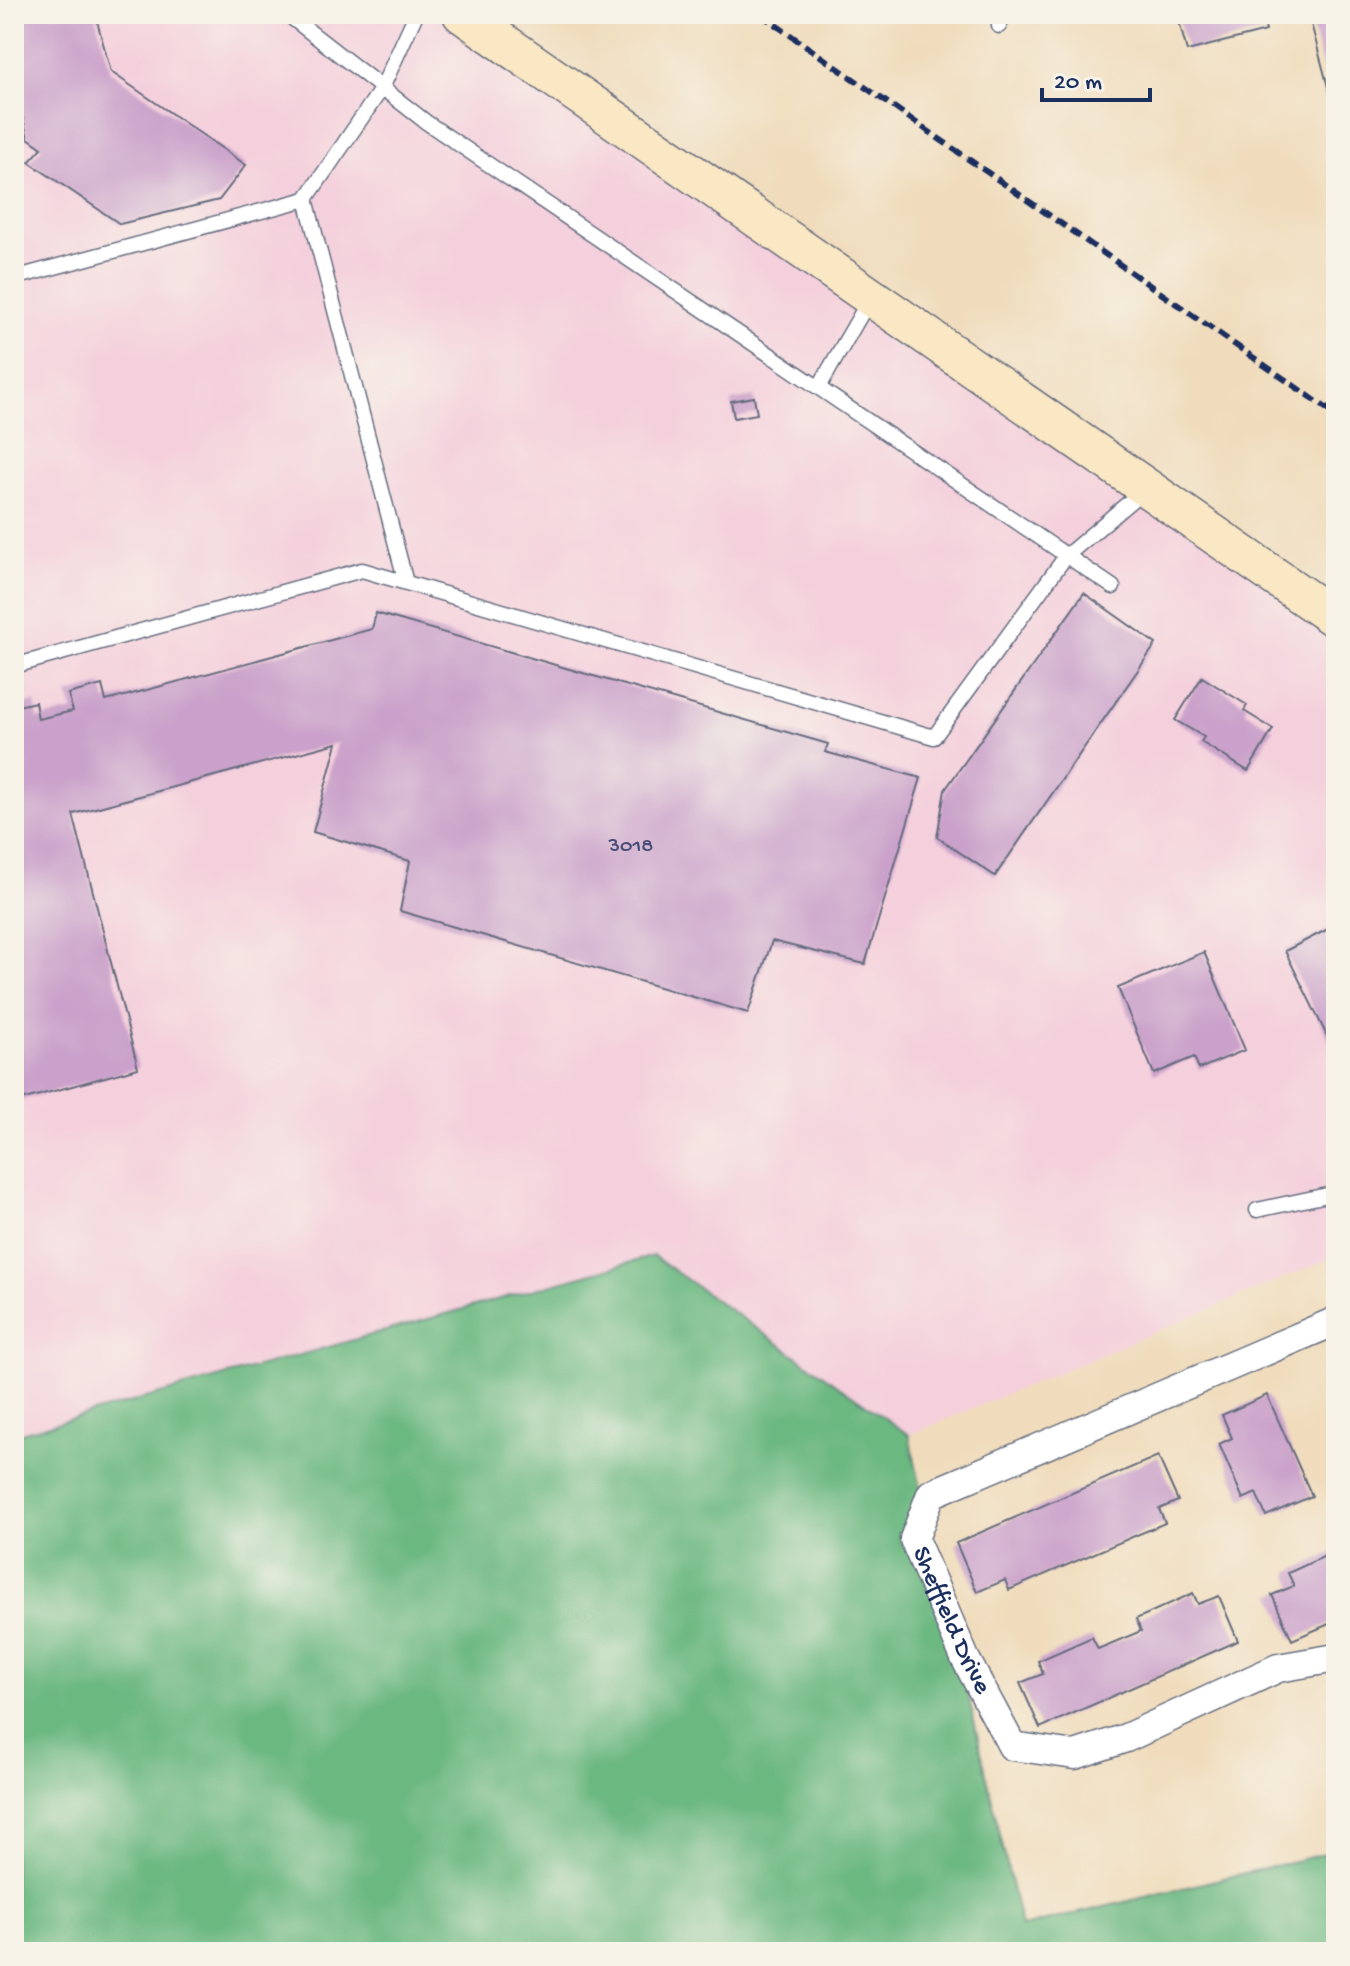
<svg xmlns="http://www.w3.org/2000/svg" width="1350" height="1966" font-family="'Gochi Hand',sans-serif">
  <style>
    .built { fill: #f4cfdc }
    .forest { fill: #6cb881; stroke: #447470; stroke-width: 2 }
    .building { fill: #caa1ca }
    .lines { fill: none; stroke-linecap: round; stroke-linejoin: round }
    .service-casing { stroke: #666c7f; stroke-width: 17 }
    .minor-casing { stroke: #666c7f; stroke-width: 31 }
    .secondary-casing { stroke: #666c7f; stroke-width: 41 }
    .service { stroke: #fff; stroke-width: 14 }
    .minor { stroke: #fff; stroke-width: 28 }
    .secondary { stroke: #fae7c3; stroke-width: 38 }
    .rail { stroke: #1b2f5e; stroke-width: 6; stroke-dasharray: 12 6; stroke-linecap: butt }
    .labels { text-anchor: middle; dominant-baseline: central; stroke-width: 6; stroke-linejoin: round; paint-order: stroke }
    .number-label { font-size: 22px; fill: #474c79 }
    .street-label { font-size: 26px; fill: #1b2f5e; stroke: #f7f3e8 }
  </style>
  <rect width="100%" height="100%" fill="#f7f3e8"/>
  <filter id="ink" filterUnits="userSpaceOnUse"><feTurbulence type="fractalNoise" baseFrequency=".0125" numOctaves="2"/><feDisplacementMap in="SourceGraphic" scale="16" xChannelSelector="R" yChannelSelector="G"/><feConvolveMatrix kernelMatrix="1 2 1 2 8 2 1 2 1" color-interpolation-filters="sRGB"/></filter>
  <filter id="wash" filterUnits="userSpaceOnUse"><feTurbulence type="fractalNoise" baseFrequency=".006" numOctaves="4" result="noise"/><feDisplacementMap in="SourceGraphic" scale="32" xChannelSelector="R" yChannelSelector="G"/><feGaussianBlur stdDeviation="1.8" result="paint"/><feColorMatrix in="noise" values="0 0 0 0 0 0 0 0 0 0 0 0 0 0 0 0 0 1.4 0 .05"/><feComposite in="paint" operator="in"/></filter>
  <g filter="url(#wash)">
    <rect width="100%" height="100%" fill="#f0dcbc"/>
    <!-- built -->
    <path class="built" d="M14 14H466L1336 613V1256L909 1435 653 1256 14 1435Z"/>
    <!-- forest -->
    <path class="forest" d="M653 1256 909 1435 1021 1927 1336 1851V1952H14V1435Z"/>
    <g id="blocks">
      <!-- building -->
      <path class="building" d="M14 14H95L111 72 246 165 219 200 120 224 29 162 42 148 28 138 14 84Z
        M1177 14H1262L1266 31 1187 51Z
        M1316 14H1336V117L1309 16Z
        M754 397 757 414 734 418 731 401Z
        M1084 593 1156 644 995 876 937 837 945 790Z
        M376 613 828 744 825 752 921 778 865 964 772 941 748 1013 400 911 410 861 313 832 337 743 73 814 138 1068 14 1102V707L35 702 38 719 73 711 68 694 102 685 106 701 372 629Z
        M1202 677 1247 705 1244 711 1273 729 1248 771 1201 742 1204 737 1175 720Z
        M1336 925V1041L1331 1044 1285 951Z
        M1204 952 1245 1050 1199 1069 1194 1057 1154 1074 1118 988Z
        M1267 1395 1312 1496 1266 1516 1256 1493 1243 1499 1219 1444 1232 1438 1222 1415Z
        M1158 1456 1178 1501 1159 1509 1165 1523 1009 1590 1005 1580 977 1592 956 1543Z
        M1336 1551V1621L1292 1640 1272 1595 1294 1586 1288 1573Z
        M1193 1593 1198 1604 1219 1596 1238 1641 1040 1728 1020 1683 1043 1674 1038 1661 1092 1637 1098 1649 1141 1631 1136 1619Z"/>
    </g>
  </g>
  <g filter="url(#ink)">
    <use href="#blocks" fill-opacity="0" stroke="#666c7f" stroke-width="2"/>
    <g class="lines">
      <defs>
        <path id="service" d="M287 14 426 122 1113 587
          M999 26 1005 14
          M306 199 406 583
          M14 278 306 199 382 88 416 14
          M819 387 871 297
          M14 666 362 570 934 737 1066 556 1146 488
          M1257 1210 1332 1194"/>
        <g id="minor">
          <path id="s1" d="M1336 1321 931 1494 914 1539 965 1658 1012 1746 1075 1755 1126 1738 1278 1668 1336 1658"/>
        </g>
        <path id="secondary" d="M462 14 1336 619"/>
      </defs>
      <!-- service casing -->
      <use href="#service" class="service-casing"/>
      <!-- minor casing -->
      <use href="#minor" class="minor-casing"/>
      <!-- secondary casing -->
      <use href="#secondary" class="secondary-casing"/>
      <!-- service -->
      <use href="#service" class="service"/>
      <!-- minor -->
      <use href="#minor" class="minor"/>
      <!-- secondary -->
      <use href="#secondary" class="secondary"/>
      <!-- rail -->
      <path class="rail" d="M760 14 1336 415"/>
    </g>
  </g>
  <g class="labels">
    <!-- number labels -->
    <g class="number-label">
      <text x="631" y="847">3018</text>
    </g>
    <!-- street labels -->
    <g class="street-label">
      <text stroke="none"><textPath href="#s1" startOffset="578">Sheffield Drive</textPath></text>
    </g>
  </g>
  <!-- margin -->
  <rect width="1350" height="1966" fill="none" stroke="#f7f3e8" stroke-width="48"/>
  <!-- scale -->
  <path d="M1042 88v12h108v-12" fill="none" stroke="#1b2f5e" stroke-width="4"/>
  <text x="1054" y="88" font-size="24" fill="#1b2f5e" stroke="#f7f3e8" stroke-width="6" paint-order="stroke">20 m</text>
</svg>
